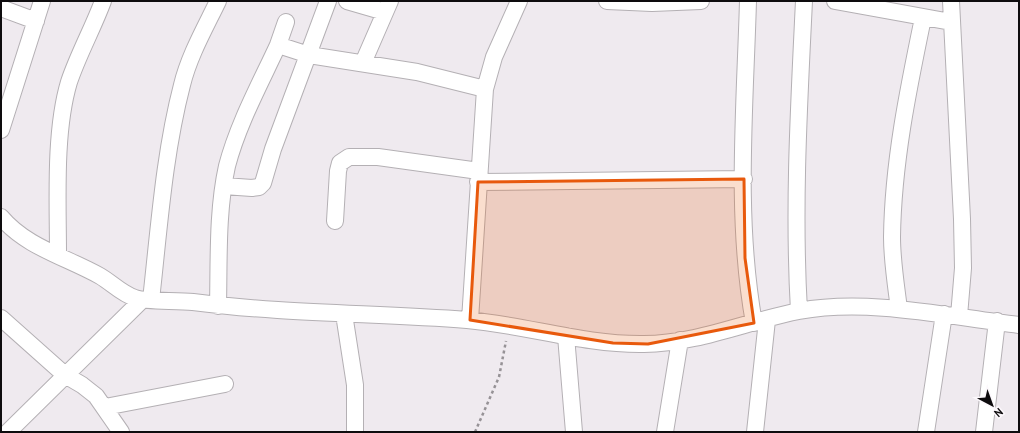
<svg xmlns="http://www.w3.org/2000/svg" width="1020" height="433" font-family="'PT Sans',sans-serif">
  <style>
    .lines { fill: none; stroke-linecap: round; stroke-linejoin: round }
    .minor-casing { stroke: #b4b0b4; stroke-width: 18 }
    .path { stroke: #969296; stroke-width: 2.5; stroke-dasharray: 3 3; stroke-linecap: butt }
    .minor { stroke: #fff; stroke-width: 16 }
    .marked { fill: #e8590c; fill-opacity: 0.2; stroke: #e8590c; stroke-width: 3; stroke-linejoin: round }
  </style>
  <rect width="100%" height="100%" fill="#efeaef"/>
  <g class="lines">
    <defs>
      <path id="minor" d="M347 1 385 12
        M607 1 652 3 701 1
        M748 1C745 108 735 217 754 323
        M835 1 951 22
        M951 1 962 219 963 268 959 316
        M1 8 36 21
        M286 22 278 45 309 55 417 72 485 89
        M363 63 390 1
        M1 130 42 1
        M478 182 744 179
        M224 186 252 188 259 187 263 183 273 149 328 1
        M1 217C26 247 66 257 100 276 112 283 122 294 135 298 147 302 177 300 193 302 284 314 375 313 467 320 526 325 584 345 644 344 696 344 748 321 799 311 869 298 950 317 1019 325
        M335 221 338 171 340 163 349 157H378L479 171
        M58 255C58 202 54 132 69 82 78 55 93 28 103 1
        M151 300C159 229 164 154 182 85 189 56 205 28 218 1
        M218 306C219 260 217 211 227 166 238 124 260 84 278 45
        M899 309C896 285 892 261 892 237 893 163 908 90 923 18
        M799 311C793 208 799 104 804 1
        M344 314 355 385V432
        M1 318 65 375 82 385 96 396 121 432
        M470 320 485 89 494 57 519 1
        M566 336 574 432
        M105 407 225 384
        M8 432 142 300
        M665 432 680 340
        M755 432 767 320
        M926 432 944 314
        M984 432 997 321"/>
    </defs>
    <!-- minor casing -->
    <use href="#minor" class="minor-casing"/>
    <!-- path -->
    <path class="path" d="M475 432 499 377 506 341"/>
    <!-- minor -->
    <use href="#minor" class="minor"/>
  </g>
  <!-- marked area -->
  <path class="marked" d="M744 179 745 258 754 323 648 344 613 343 470 320 478 182Z"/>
  <!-- border -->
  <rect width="1020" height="433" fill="none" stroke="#0e0c0e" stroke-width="4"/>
  <!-- north arrow -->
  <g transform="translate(992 405) rotate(139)" stroke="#fcf8fc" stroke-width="3" paint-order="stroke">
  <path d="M0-3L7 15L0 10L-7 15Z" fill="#0e0c0e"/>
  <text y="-6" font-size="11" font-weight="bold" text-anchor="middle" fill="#0e0c0e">N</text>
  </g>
</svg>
